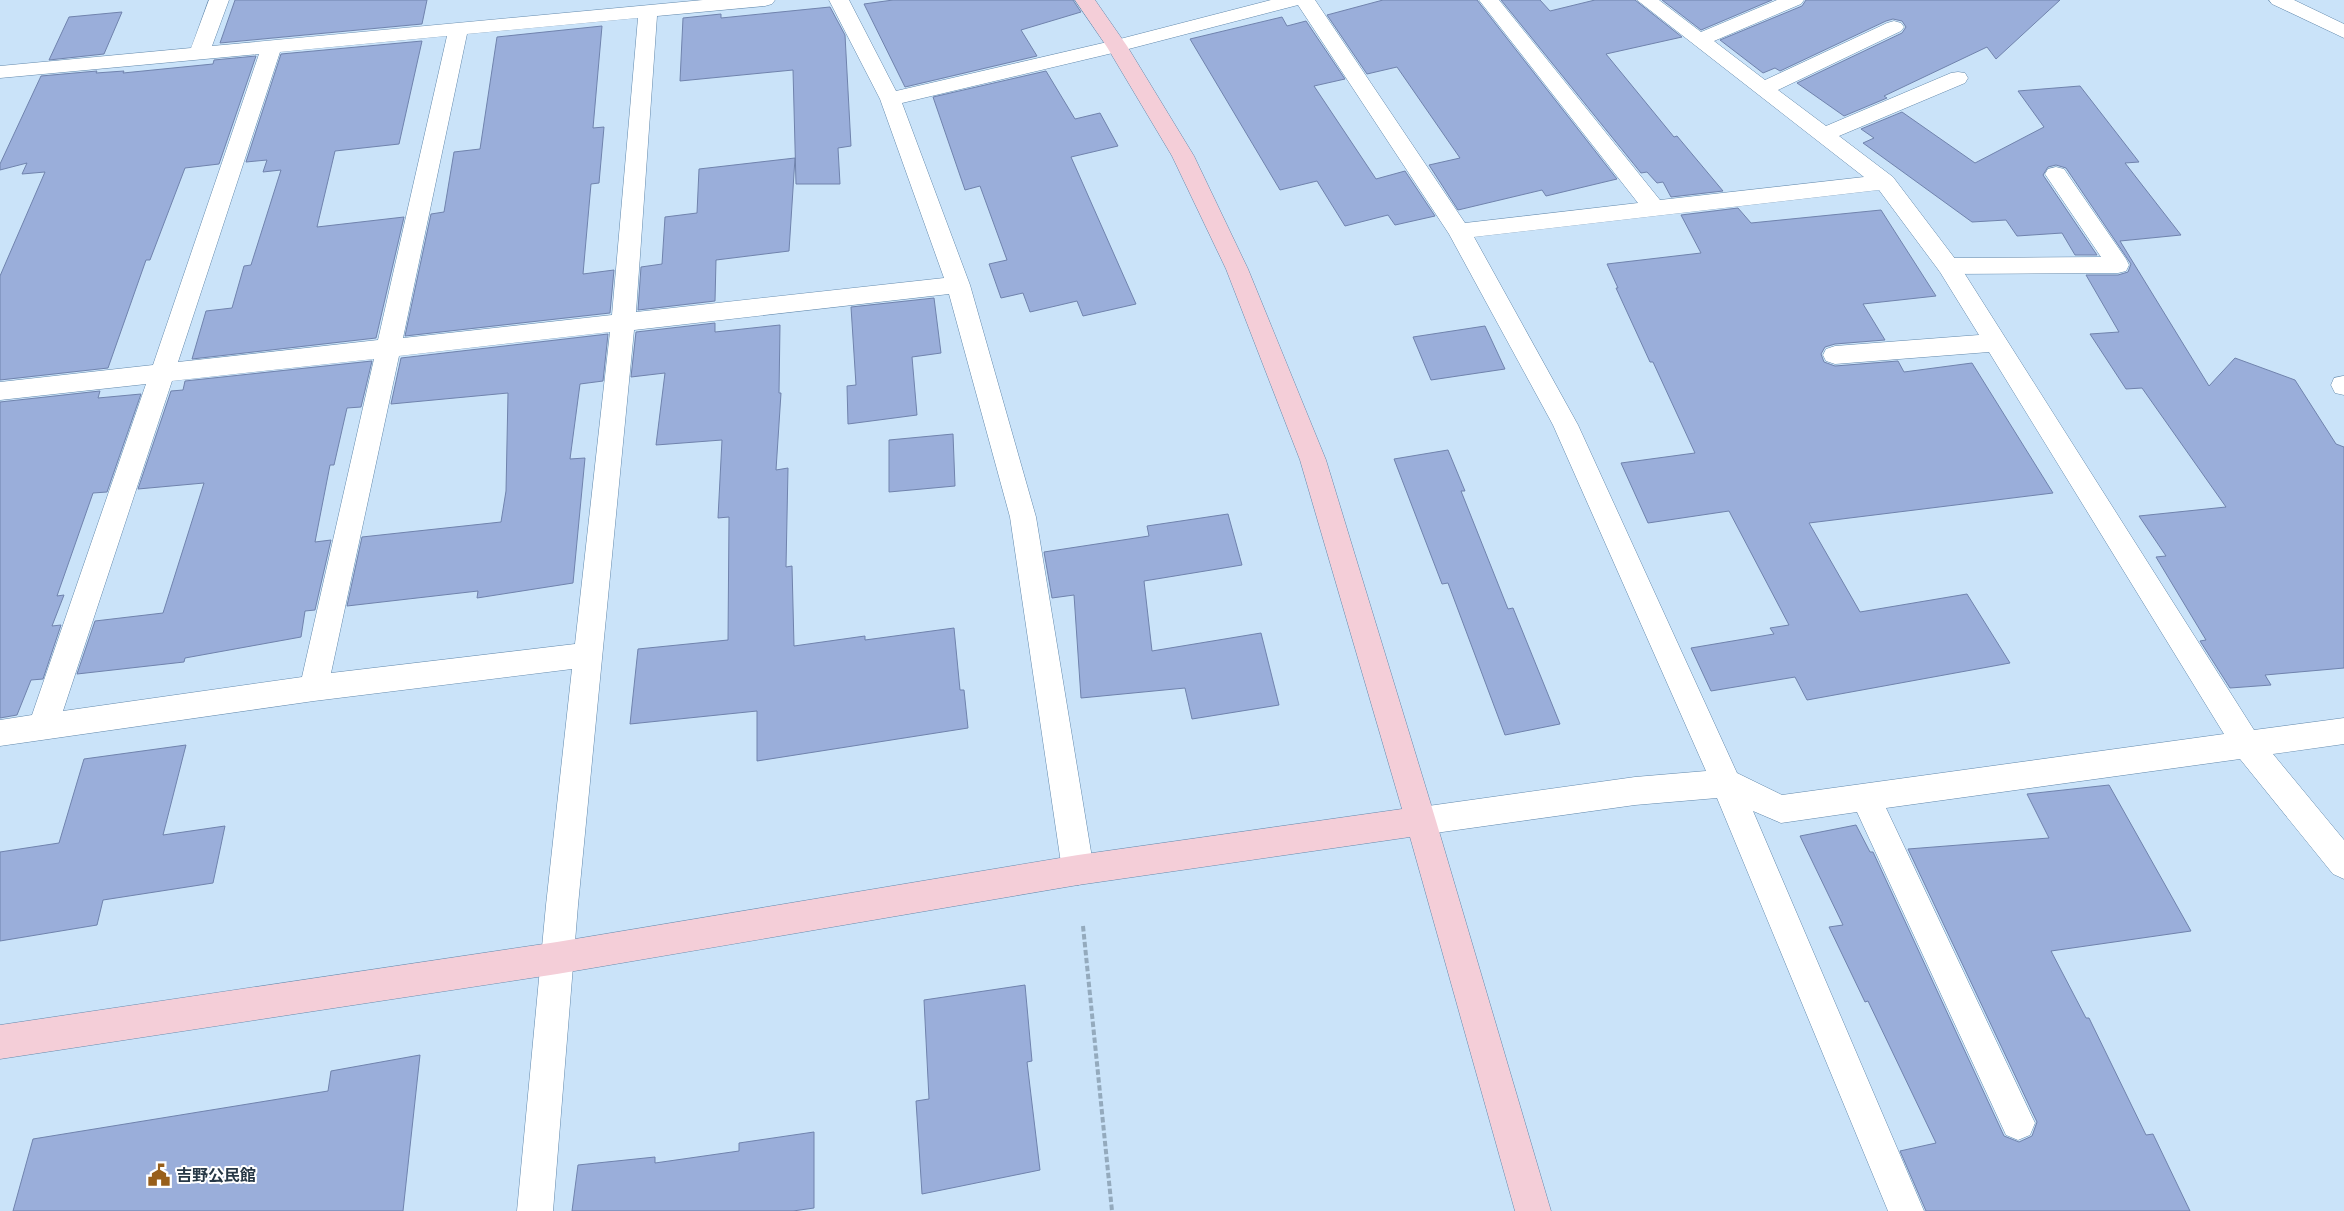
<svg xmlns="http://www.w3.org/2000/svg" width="2344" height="1211" font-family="Helvetica,'Noto Sans JP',sans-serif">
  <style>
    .building { fill: #9aaeda; stroke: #7083ad }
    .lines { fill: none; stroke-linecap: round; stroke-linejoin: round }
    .lane-casing { stroke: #6389ac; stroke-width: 1 }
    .street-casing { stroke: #6389ac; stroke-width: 1 }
    .secondary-casing { stroke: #6389ac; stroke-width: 1 }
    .path { stroke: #94aabd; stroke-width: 4; stroke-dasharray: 5.5 2.5; stroke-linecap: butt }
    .lane { fill: #fff; fill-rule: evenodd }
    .street { fill: #fff; fill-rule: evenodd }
    .secondary { fill: #f4ced8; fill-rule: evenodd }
    .labels { text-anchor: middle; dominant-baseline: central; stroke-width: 4; stroke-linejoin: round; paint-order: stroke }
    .near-poi-label { font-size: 16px; font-weight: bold; fill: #273846; stroke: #fff; text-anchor: start }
  </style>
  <rect width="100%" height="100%" fill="#cae3f9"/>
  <!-- building -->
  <path class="building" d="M235 0H427L422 24 220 43Z
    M893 0H1073L1081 12 1021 30 1037 56 905 87 864 4Z
    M1383 0H1477L1617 179 1546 196 1542 190 1458 210 1429 165 1460 158 1397 67 1367 74 1327 15Z
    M1501 0H1540L1550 11 1595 0H1635L1682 37 1606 54 1674 137 1677 136 1723 191 1671 197 1663 182 1657 183 1647 172 1641 173Z
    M1662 0H1772L1701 30Z
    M1806 0H2060L1996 59 1987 47 1884 96 1887 98 1844 116 1797 83 1902 33 1906 27 1902 21 1893 19 1886 21 1780 71 1775 68 1763 73 1720 40 1802 6Z
    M830 7 845 35 851 146 838 148 840 184H796L793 70 680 81 683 18 721 14V18Z
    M122 12 104 54 49 60 69 17Z
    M1282 17 1287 26 1306 21 1345 79 1314 86 1376 179 1405 171 1435 216 1395 225 1388 215 1345 226 1317 181 1280 190 1190 39Z
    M602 26 593 128 604 127 599 183 591 184 583 274 614 270 610 313 405 336 431 214 444 212 454 152 480 149 497 37Z
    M422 41 399 144 335 151 317 227 404 217 376 338 192 359 206 311 232 308 244 266 251 265 281 170 263 172 267 160 246 162 281 54Z
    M256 56 219 164 185 168 150 260H146L108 368 0 380V276L45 172 22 174 27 163 0 170V164L41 76 97 71 96 73 124 71 123 73 213 64 214 60Z
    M1046 71 1075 119 1100 113 1118 146 1071 157 1136 304 1083 316 1077 301 1030 312 1023 293 1001 298 989 264 1007 260 980 186 965 190 933 97Z
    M2080 86 2139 162 2125 163 2181 235 2120 241 2209 386 2235 358 2295 380 2336 444 2344 447V668L2265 675 2271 685 2230 688 2200 641 2206 640 2156 557 2166 556 2139 516 2226 507 2142 388 2126 389 2090 334 2119 332 2086 275H2118L2128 272 2131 264 2066 168 2056 165 2048 167 2043 175 2097 255H2075L2062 233 2017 236 2006 220 1972 222 1863 143 1874 138 1861 129 1902 112 1975 163 2044 127 2018 91Z
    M795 158 789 251 716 260 715 301 638 310 641 267 662 264 665 217 697 213 699 169Z
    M1738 208 1751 223 1881 210 1936 296 1863 304 1885 340 1835 344 1825 347 1821 354 1824 362 1835 366 1898 361 1904 372 1972 363 2053 493 1809 523 1860 612 1967 594 2010 663 1807 700 1795 677 1711 691 1691 648 1774 634 1770 628 1789 625 1729 511 1648 523 1621 463 1695 453 1653 362H1650L1616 288H1618L1607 264 1701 253 1681 215Z
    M934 298 941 353 912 357 917 415 848 424 847 386 856 385 851 307Z
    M715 323V332L780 325 779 393H781L776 470 788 468 786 567 792 566 794 646 865 636V640L954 628 960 690H964L968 728 757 761V711L630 724 638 649 728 640 729 517 718 518 722 440 656 445 665 373 631 377 636 332Z
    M1485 326 1505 369 1431 380 1413 337Z
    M608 334 603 381 580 384 570 459 585 458 573 583 477 598 478 591 347 606 362 537 501 522 506 491 508 393 391 404 401 358Z
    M372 361 361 407 347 408 334 465H330L315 542 331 540 315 610 305 611 301 637 185 658 184 662 77 674 95 621 163 613 204 483 138 489 171 391 183 390 185 381Z
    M100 391 98 398 141 394 107 492 93 493 57 596 64 595 52 626 61 625 43 679 31 680 17 715 0 718V402Z
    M953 434 955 486 889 492V440Z
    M1448 450 1465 491H1461L1508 609 1513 608 1560 724 1505 735 1448 583 1442 584 1394 459Z
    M1228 514 1242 565 1144 581 1152 651 1261 633 1279 705 1192 719 1185 688 1081 698 1074 595 1052 598 1044 552 1149 536 1147 526Z
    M186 745 163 835 225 826 213 883 103 900 97 925 0 941V852L59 843 84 759Z
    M2109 785 2191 931 2051 951 2086 1018H2089L2146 1135 2153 1134 2190 1211H1926L1900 1151 1936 1143 1868 1001 1865 1002 1829 927 1843 925 1800 836 1856 825 1870 852H1873L2004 1136 2019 1142 2032 1136 2037 1122 1908 849 2049 838 2027 794Z
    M1025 985 1032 1061 1027 1062 1040 1170 922 1194 916 1101 929 1099 924 1000Z
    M420 1055 403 1211H13L33 1139 328 1091 331 1071Z
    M814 1132V1208L793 1211H572L578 1165 655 1157V1163L739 1151V1143Z"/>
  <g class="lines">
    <defs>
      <path id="lane" d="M2056 167 2064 169 2126 259 2129 265 2126 271 2118 273 1948 274 1940 272 1937 266 1940 260 1948 258 2101 257 2045 174 2048 169Z"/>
      <path id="street" d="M209 0H229L212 46 703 0H775L772 4 765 6 657 16 636 312 944 278 880 99 829 0H849L896 91 1116 40 1271 0H1315L1465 223 1638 203 1479 0H1499L1660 200 1864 177 1637 0H1659L1701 32 1777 0H1804L1801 4 1714 41 1765 80 1887 23 1894 21 1901 23 1904 27 1901 31 1778 90 1826 126 1951 73 1958 72 1965 73 1968 78 1965 83 1839 136 1893 177 1956 260 2254 730 2344 718V744L2273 754 2344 840V879L2333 874 2240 759 1886 808 2035 1123 2030 1135 2018 1140 2006 1135 1857 812 1781 823 1753 811 1924 1211H1888L1717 798 1635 805 1421 835 1410 831 1406 821 1410 811 1421 807 1635 777 1706 771 1553 425 1449 234 1298 5 1117 52 902 103 970 285 1036 517 1094 870 1089 881 1078 885 1067 881 1062 870 1010 517 949 294 634 330 578 905 553 1211H517L546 905 572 669 314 701 0 746V720L32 715 146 384 0 400V382L153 365 259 54 0 78V66L191 48ZM638 18 612 315 403 338 467 34ZM447 36 378 340 178 362 280 52ZM1879 190 1940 272 1979 335 1835 346 1826 349 1823 355 1826 361 1835 364 1989 352 2224 734 1782 795 1737 773 1578 425 1474 237ZM610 332 575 644 331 673 399 356ZM374 359 302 677 63 711 172 381Z
        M2269 0H2294L2344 24V38L2272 4Z
        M2343 376H2344V395L2335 393 2331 385 2334 378Z"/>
      <path id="secondary" d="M1075 0H1095L1127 46 1194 156 1248 269 1326 460 1436 821 1551 1211H1515L1410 837 1078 885 557 974 0 1059V1025L557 942 1078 855 1402 809 1300 460 1226 269 1172 156 1107 47Z"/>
    </defs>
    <!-- lane casing -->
    <use href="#lane" class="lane-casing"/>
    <!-- street casing -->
    <use href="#street" class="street-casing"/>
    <!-- secondary casing -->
    <use href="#secondary" class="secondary-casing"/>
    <!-- path -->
    <path class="path" d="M1083 926 1112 1211"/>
    <!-- lane -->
    <use href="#lane" class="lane"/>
    <!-- street -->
    <use href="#street" class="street"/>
    <!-- secondary -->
    <use href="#secondary" class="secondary"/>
  </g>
  <!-- icons -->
  <defs>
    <symbol id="civic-bare" viewBox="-9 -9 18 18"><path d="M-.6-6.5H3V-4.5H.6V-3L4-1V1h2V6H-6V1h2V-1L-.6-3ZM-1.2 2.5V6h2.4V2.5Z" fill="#985f1b" stroke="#fff" stroke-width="2.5" paint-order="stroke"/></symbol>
  </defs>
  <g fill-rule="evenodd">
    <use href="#civic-bare" x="143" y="1159" width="32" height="32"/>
  </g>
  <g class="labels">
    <!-- near-poi labels -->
    <g class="near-poi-label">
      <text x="176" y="1175">吉野公民館</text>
    </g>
  </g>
</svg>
